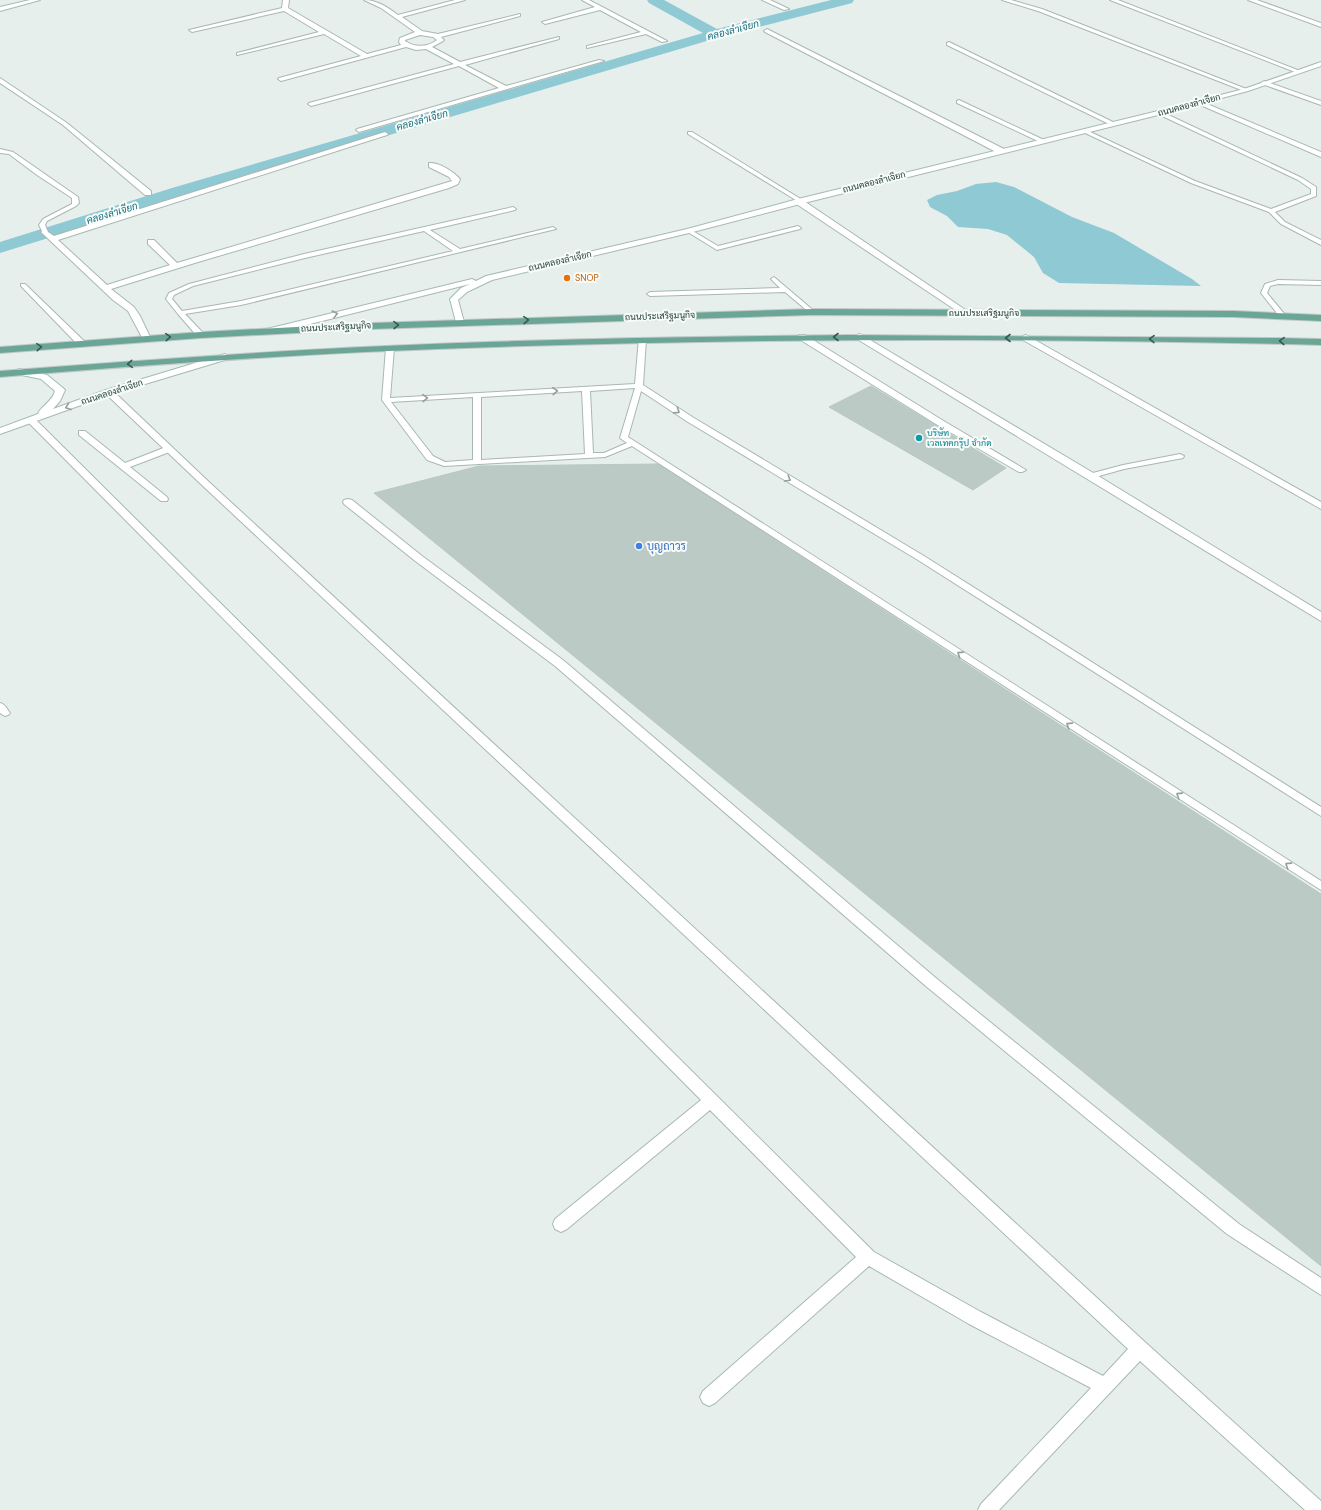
<svg xmlns="http://www.w3.org/2000/svg" width="1321" height="1510" font-family="'DM Sans',Sarabun,sans-serif">
  <style>
    .water { fill: #8ec9d4 }
    .lines { fill: none; stroke-linecap: round; stroke-linejoin: round }
    .canal { fill: #8ec9d4; fill-rule: evenodd }
    .building { fill: #bbcac4; stroke: #b8c9c2 }
    .lane-casing { stroke: #a8b8b2; stroke-width: 2 }
    .street-casing { stroke: #a8b8b2; stroke-width: 2 }
    .secondary-casing { stroke: #a4bbb3; stroke-width: 2 }
    .primary-casing { stroke: #c2cac8; stroke-width: 2 }
    .lane { fill: #fff; fill-rule: evenodd }
    .street { fill: #fff; fill-rule: evenodd }
    .secondary { fill: #fff; fill-rule: evenodd }
    .primary { fill: #6aa596; fill-rule: evenodd }
    .oneway { stroke: #92a09c }
    .oneway2 { stroke: #365b51 }
    .food-dot { fill: #e8710a; stroke: #f7fbf9; stroke-width: 1.5 }
    .culture-dot { fill: #0f9aa8; stroke: #f7fbf9; stroke-width: 1.5 }
    .shop-dot { fill: #3f7fe0; stroke: #f7fbf9; stroke-width: 1.5 }
    .labels { text-anchor: middle; dominant-baseline: central; stroke-width: 4; stroke-linejoin: round; paint-order: stroke }
    .far-street-label { font-size: 9px; fill: #24423a; stroke: #f7fbf9 }
    .far-food-label { font-size: 9px; fill: #c56008; stroke: #f7fbf9; text-anchor: start }
    .far-culture-label { font-size: 9px; fill: #0d838f; stroke: #f7fbf9; text-anchor: start }
    .far-water-label { font-size: 10px; font-style: italic; fill: #1c6f80; stroke: #f7fbf9 }
    .shop-label { font-size: 11px; fill: #366cbe; stroke: #f7fbf9; text-anchor: start }
  </style>
  <rect width="100%" height="100%" fill="#e6efeb"/>
  <!-- water -->
  <path class="water" d="M996 182 1014 187 1072 217 1114 233 1192 279 1201 286 1059 283 1043 273 1034 257 1007 235 988 229 958 227 947 216 930 207 927 200 937 195 957 191 976 184Z"/>
  <g class="lines">
    <!-- canal -->
    <path class="canal" d="M647 0H664L717 29 831 0H854L852 3 720 37 184 196 0 253V242L172 188 703 33 649 3Z"/>
  </g>
  <!-- building -->
  <path class="building" d="M871 386 935 425 1006 468 973 490 829 407Z
    M658 464 1321 894V1266L374 493 479 466Z"/>
  <g class="lines">
    <defs>
      <path id="lane" d="M1264 81 1321 101V105L1262 84 1261 83Z
        M959 100 1044 140 1045 141 1040 142 957 103V101Z
        M1158 112H1162L1302 178 1316 187V196L1275 212 1285 222 1321 240V245L1281 224 1269 212 1191 183 1081 131 1086 130 1195 181 1271 209 1311 194V189L1298 180 1158 114Z
        M688 132H692L804 201 799 202 688 134Z
        M0 149 13 152 78 197 79 203 76 206 47 221 45 225 48 232 47 233H43L39 225 43 219 72 204V198L37 175 9 154 0 153Z
        M513 207 516 209 515 210 430 230 460 249 553 227 556 229 241 305 185 314 205 335 201 337H198L178 314 166 299 169 293 189 284 304 254ZM424 231 453 251 241 301 182 311 172 299 174 295 193 286 305 258Z
        M798 226 801 228 800 229 717 250 686 231 691 230 718 246Z
        M774 277 814 311V313H810L785 292 650 296 647 294 650 292 780 288 771 279Z
        M1278 280 1321 281V285L1278 284 1270 286 1267 293 1286 316 1282 318 1280 317 1261 293 1265 284Z
        M21 284H25L85 342V346H79L21 286Z
        M799 335H805L942 420 1026 470 1022 472H1019L936 424 799 339Z
        M639 338H642L646 340 643 385 694 418 924 556 1321 807V816L918 560 688 422 641 391 628 437 1321 881V890L632 446 605 457 444 466 427 460 382 400 386 348 390 346 394 348 390 398 635 384ZM635 388 620 438 627 443 604 453H593L590 391ZM582 391 585 454 481 460V397ZM473 397V460L445 462 433 456 391 402Z
        M79 431H85L125 463 166 447H172V451L130 467 167 497 168 499 167 501H161L79 435Z
        M1180 454 1184 456 1183 458 1124 469 1092 478 1088 476 1089 474 1123 465Z
        M0 703C5 704 7 709 10 713L8 715 5 716 0 713Z"/>
      <path id="street" d="M283 0H289L288 8 367 54 401 45 399 42 400 38 415 32 381 8 364 0C377 0 387 7 398 15L455 0H465L402 17 422 31 438 34 520 14V16L441 37 444 40 443 41 432 47 460 62 559 37V39L465 65 506 86 599 60 604 61 359 132 356 130 357 129 499 88 459 66 311 106 308 104 309 103 454 64 426 49 416 50 406 47 281 81 278 79 279 78 361 56 324 34 237 55V53L319 32 284 11 192 32 189 30 282 8ZM420 35 433 37 437 40C428 47 415 48 405 41V40Z
        M582 0H589L667 41 662 42 646 34 587 48V46L641 32 600 10 545 24 542 22 595 7Z
        M762 0H770L789 9 784 10Z
        M1002 0H1011L1042 9 1249 90 1244 91 1038 11Z
        M1110 0H1118L1300 71 1295 72Z
        M1248 0H1257L1321 23V27Z
        M767 29 1004 149 1005 151 1001 153H998L765 32 764 31Z
        M949 42 1115 123 1116 124 1111 125 947 45V43Z
        M0 78 67 123 151 191V195H145L63 125 0 83Z
        M1200 101 1321 152V157L1198 104 1197 103Z
        M385 132 388 134 387 135 58 240 107 285 170 265 148 244V240H154L177 263 452 181 449 177 429 167V163C439 162 454 172 460 179L458 184 449 188 198 262 111 289 134 307 140 316 151 339 150 341H144L128 311 113 300 41 232 45 230 54 236Z
        M795 199H801L970 313 969 315H963L795 203Z
        M860 334 1095 474 1321 612V621L857 339 856 337 857 335Z
        M1026 335 1321 502V509L1023 340 1022 338 1023 336Z
        M109 389 112 390 210 483 1146 1343 1321 1501V1510H1305L1140 1361 999 1510H978L981 1504 1091 1388 969 1324 869 1266 715 1403 709 1406 703 1403 700 1397 703 1391 856 1257 710 1110 567 1229 561 1232 555 1229 553 1224 555 1219 701 1100 28 422 26 420 28 418H34L874 1252 981 1312 1103 1376 1128 1349 204 487 106 394 104 392Z
        M348 499 352 500 422 556 563 660 937 979 1239 1224 1321 1278V1295L1227 1234 927 987 555 666 414 560 344 504 343 502 344 500Z"/>
      <path id="secondary" d="M30 0H40L0 11V7Z
        M1321 62V66L1248 91 1162 114 804 203 689 233 492 280 467 292 458 300 464 322 463 324H457L456 322 450 299 461 288 470 284 270 334 266 331 267 329 472 279 476 281 486 276 687 229 798 199 1158 111 1244 89Z
        M225 354 229 357 228 359 112 394 0 434V428L38 414C39 408 53 401 55 391L41 379 17 374 16 372 17 370 20 369 47 375 63 388 65 390 60 401 53 409 106 390Z"/>
      <path id="primary" d="M812 309 1234 311 1321 315V321L1234 317 812 315 372 329 201 338 0 353V347L201 332 372 323Z
        M848 335 1277 338 1321 339V345C1002 337 683 338 365 352 243 358 121 367 0 377V371C120 362 241 353 362 347 524 339 686 337 848 335Z"/>
    </defs>
    <!-- lane casing -->
    <use href="#lane" class="lane-casing"/>
    <!-- street casing -->
    <use href="#street" class="street-casing"/>
    <!-- secondary casing -->
    <use href="#secondary" class="secondary-casing"/>
    <!-- primary casing -->
    <use href="#primary" class="primary-casing"/>
    <!-- lane -->
    <use href="#lane" class="lane"/>
    <!-- street -->
    <use href="#street" class="street"/>
    <!-- secondary -->
    <use href="#secondary" class="secondary"/>
    <!-- primary -->
    <use href="#primary" class="primary"/>
  </g>
  <!-- one-way arrows -->
  <defs><path id="oneway-chevron" d="M-2-3.5L2.5 0L-2 3.5" fill="none" stroke-width="1.6" stroke-linecap="round" stroke-linejoin="round"/></defs>
  <g class="oneway">
    <use href="#oneway-chevron" transform="translate(335 314) rotate(-14)"/>
    <use href="#oneway-chevron" transform="translate(555 391) rotate(-3)"/>
    <use href="#oneway-chevron" transform="translate(425 398) rotate(-3)"/>
    <use href="#oneway-chevron" transform="translate(68 407) rotate(160)"/>
    <use href="#oneway-chevron" transform="translate(677 411) rotate(33)"/>
    <use href="#oneway-chevron" transform="translate(788 479) rotate(31)"/>
    <use href="#oneway-chevron" transform="translate(960 654) rotate(-147)"/>
    <use href="#oneway-chevron" transform="translate(1069 725) rotate(-147)"/>
    <use href="#oneway-chevron" transform="translate(1179 795) rotate(-147)"/>
    <use href="#oneway-chevron" transform="translate(1288 865) rotate(-147)"/>
  </g>
  <g class="oneway2">
    <use href="#oneway-chevron" transform="translate(526 320) rotate(-2)"/>
    <use href="#oneway-chevron" transform="translate(396 325) rotate(-2)"/>
    <use href="#oneway-chevron" transform="translate(168 337) rotate(-4)"/>
    <use href="#oneway-chevron" transform="translate(836 337) rotate(180)"/>
    <use href="#oneway-chevron" transform="translate(1008 338) rotate(-180)"/>
    <use href="#oneway-chevron" transform="translate(1152 339) rotate(-179)"/>
    <use href="#oneway-chevron" transform="translate(1282 341) rotate(-178)"/>
    <use href="#oneway-chevron" transform="translate(39 347) rotate(-4)"/>
    <use href="#oneway-chevron" transform="translate(130 364) rotate(176)"/>
  </g>
  <!-- markers -->
  <circle class="food-dot" cx="567" cy="278" r="4"/>
  <circle class="culture-dot" cx="919" cy="438" r="4"/>
  <circle class="shop-dot" cx="639" cy="546" r="4"/>
  <g class="labels">
    <!-- far-street labels -->
    <g class="far-street-label">
      <text transform="translate(1189 105) rotate(-15)">ถนนคลองลำเจียก</text>
      <text transform="translate(874 182) rotate(-14)">ถนนคลองลำเจียก</text>
      <text transform="translate(560 261) rotate(-13)">ถนนคลองลำเจียก</text>
      <text x="984" y="313">ถนนประเสริฐมนูกิจ</text>
      <text transform="translate(660 316) rotate(-2)">ถนนประเสริฐมนูกิจ</text>
      <text transform="translate(336 327) rotate(-3)">ถนนประเสริฐมนูกิจ</text>
      <text transform="translate(112 392) rotate(-18)">ถนนคลองลำเจียก</text>
    </g>
    <!-- far-food labels -->
    <g class="far-food-label">
      <text x="575" y="278">SNOP</text>
    </g>
    <!-- far-culture labels -->
    <g class="far-culture-label">
      <text x="927" y="433">บริษัท<tspan x="927" dy="10">เวลเทคกรุ๊ป จำกัด</tspan></text>
    </g>
    <!-- far-water labels -->
    <g class="far-water-label">
      <text transform="translate(733 30) rotate(-15)">คลองลำเจียก</text>
      <text transform="translate(422 120) rotate(-16)">คลองลำเจียก</text>
      <text transform="translate(112 213) rotate(-17)">คลองลำเจียก</text>
    </g>
    <!-- shop labels -->
    <g class="shop-label">
      <text x="647" y="546">บุญถาวร</text>
    </g>
  </g>
</svg>
